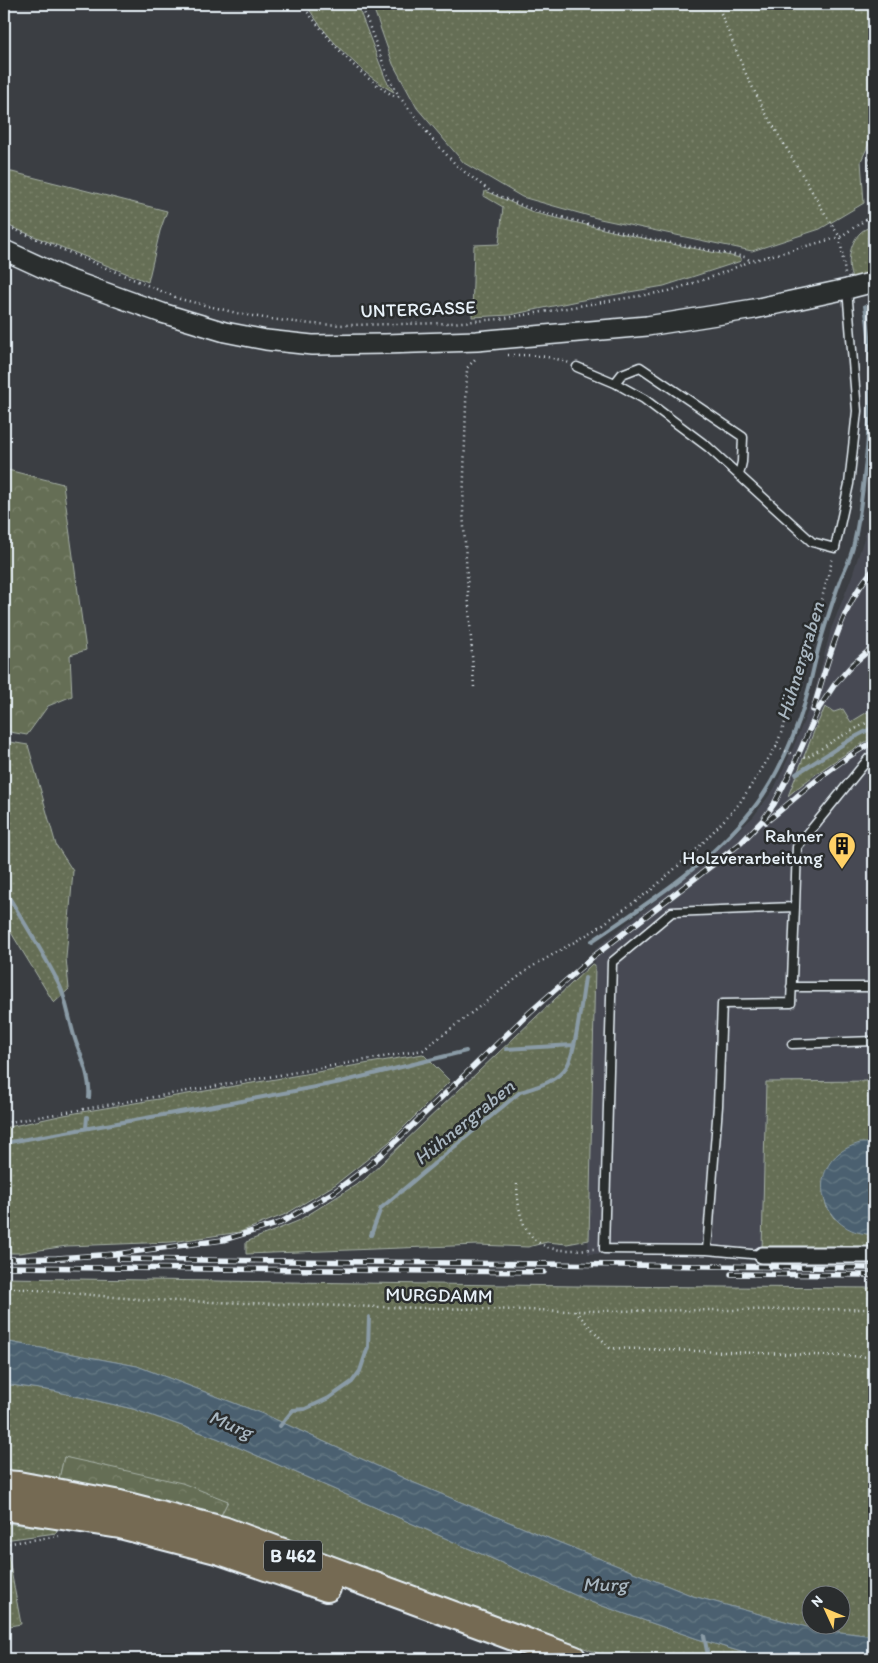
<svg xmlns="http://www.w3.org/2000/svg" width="878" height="1663" font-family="Itim,sans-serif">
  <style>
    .built { fill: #474a52 }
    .grass { fill: url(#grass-dots); stroke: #a6b0a6; fill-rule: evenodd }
    .forest { fill: url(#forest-crowns); stroke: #a6b0a6 }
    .water { fill: url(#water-waves); stroke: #8a9ba6 }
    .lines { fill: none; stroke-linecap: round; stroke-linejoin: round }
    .stream { stroke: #8a9ba6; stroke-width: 4 }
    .service-casing { stroke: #e8f1f8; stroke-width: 11 }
    .minor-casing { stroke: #e8f1f8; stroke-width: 19 }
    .tertiary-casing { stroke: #e8f1f8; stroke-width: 22 }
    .trunk-casing { stroke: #e8f1f8; stroke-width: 30 }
    .path { stroke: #e8f1f8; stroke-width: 2.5; stroke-dasharray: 1 4; stroke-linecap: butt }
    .service { stroke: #2a2d2e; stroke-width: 8 }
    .minor { stroke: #2a2d2e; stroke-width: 15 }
    .tertiary { stroke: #2a2d2e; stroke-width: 19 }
    .trunk { stroke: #746b52; stroke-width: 26 }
    .rail-casing { stroke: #e8f1f8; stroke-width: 5.5 }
    .rail { stroke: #2a2d2e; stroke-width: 4; stroke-dasharray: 11; stroke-linecap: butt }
    .labels { text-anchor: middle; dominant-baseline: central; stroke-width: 5; stroke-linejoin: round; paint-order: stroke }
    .shield { fill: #2a2d2e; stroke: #afb6bb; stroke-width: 1 }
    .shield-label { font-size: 18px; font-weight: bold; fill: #e8f1f8 }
    .street-label { font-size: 19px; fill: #e8f1f8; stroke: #2a2d2e }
    .poi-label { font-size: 19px; fill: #e8f1f8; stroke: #2a2d2e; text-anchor: end }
    .water-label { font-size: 20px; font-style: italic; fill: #a9b7c1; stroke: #2a2d2e }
  </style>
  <defs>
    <pattern id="grass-dots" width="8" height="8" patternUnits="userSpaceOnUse" patternTransform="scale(1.25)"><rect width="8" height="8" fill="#656e54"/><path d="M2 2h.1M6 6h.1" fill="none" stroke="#7b836d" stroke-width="1.8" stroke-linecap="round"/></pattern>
    <pattern id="forest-crowns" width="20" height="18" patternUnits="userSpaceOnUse" patternTransform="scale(1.25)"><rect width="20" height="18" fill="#656e54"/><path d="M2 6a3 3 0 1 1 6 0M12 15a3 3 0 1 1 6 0" fill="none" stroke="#7b836d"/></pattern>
    <pattern id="water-waves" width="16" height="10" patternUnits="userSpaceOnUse" patternTransform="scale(1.25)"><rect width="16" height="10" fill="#4b616f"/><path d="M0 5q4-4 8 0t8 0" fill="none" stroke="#657884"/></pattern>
  </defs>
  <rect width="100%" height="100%" fill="#3b3e43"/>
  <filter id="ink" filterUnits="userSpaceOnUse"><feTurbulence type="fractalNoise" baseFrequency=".02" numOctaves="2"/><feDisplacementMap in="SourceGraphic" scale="10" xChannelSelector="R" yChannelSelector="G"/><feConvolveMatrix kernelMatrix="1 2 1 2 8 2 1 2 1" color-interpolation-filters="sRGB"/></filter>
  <g filter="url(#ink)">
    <!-- built -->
    <path class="built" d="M874 468V1251L707 1250 588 1254 595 949 707 859 753 817 774 789 793 748 813 698 831 629 852 576 866 532Z"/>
    <!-- grass -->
    <path class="grass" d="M306 4H357L386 80 394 92C363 76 323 34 306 4Z
      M372 4H874V133L861 161 864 203 820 229 752 251 600 219 522 197 464 163 417 108 393 64Z
      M4 170 167 211 160 231 148 282 4 224Z
      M485 191 535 213 637 237 741 258V261L664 286 577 301 510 315 472 317 474 245 499 244 503 207 484 196Z
      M868 228 874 232V280L855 283C844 270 849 234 868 228Z
      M825 707 834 712 843 709 851 722 874 708V737C844 754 815 773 788 796L815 729Z
      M4 741 28 745 56 845 73 871 66 958 69 989 54 1003 4 921Z
      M592 964 595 965 589 1240 567 1244 547 1242 528 1247 478 1245 246 1254V1242L298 1221 364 1180Z
      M423 1054 450 1081 389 1142 336 1184 286 1214 240 1232 172 1242 67 1246 19 1253H4V1128L64 1115Z
      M874 1081V1143L872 1142 824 1197 827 1208 834 1218 866 1234H874V1251L762 1250 766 1082Z
      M4 1278 575 1286 874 1288V1636L814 1629 693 1596 543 1536 412 1482 268 1416 137 1366 4 1341ZM810 1596H840V1626H810Z
      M4 1384 54 1391 133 1409 217 1438 591 1602 698 1639 765 1659H614L299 1543 220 1517 228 1501 64 1457 59 1479 4 1475Z
      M4 1523 57 1529 56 1533 4 1540Z
      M7 1549 21 1624 4 1627V1550Z"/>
    <!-- forest -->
    <path class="forest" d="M4 469 63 484 86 650 70 655 72 696 48 706 27 735 4 731Z
      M64 1457 182 1483 228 1501 220 1517 132 1494 59 1479Z"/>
    <!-- water -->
    <path class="water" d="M860 1143H874V1234C829 1236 804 1182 839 1153 846 1148 853 1145 860 1143Z
      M4 1341 137 1366 268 1416 412 1482 543 1536 693 1596 814 1629 874 1636V1659H765L698 1639 591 1602 217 1438 133 1409 54 1391 4 1384Z"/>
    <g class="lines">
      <!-- stream -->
      <path class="stream" d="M796 774 853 738 874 727
        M4 889C23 921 44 953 60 986 67 1002 70 1025 76 1042 82 1058 91 1080 89 1098
        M592 941C648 903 709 864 752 810 776 781 799 728 808 691 813 673 816 654 822 636 828 616 834 597 841 578 846 567 852 555 854 543 861 512 864 480 867 449 871 401 874 353 865 306
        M506 1049 573 1045
        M86 1128 87 1117
        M4 1143 242 1101 341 1082 466 1051
        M371 1235 381 1208 520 1092C536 1087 557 1082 567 1066 576 1052 582 997 585 978
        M280 1426 293 1410 305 1409 329 1398 352 1382 360 1371 368 1347 369 1317
        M704 1636 707 1651"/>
      <defs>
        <path id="service" d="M577 367 615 383 644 399 708 447 812 542 835 548 849 484 857 411 847 289
          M615 383 622 374 640 367 743 437 742 462 739 475
          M791 987H874
          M792 1044 874 1041
          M707 1250 718 1106 722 1004 791 1003 795 907 797 847 869 758H874
          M762 1255 707 1250 604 1249 612 962 672 912 795 907"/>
        <path id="minor" d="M762 1255H874"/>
        <path id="tertiary" d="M4 250 65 278 162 313 225 332 266 340 312 345 385 344 477 341 647 326 754 309 847 289 874 282"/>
        <path id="trunk" d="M4 1484 18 1485 120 1504 223 1530 573 1659
          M4 1507 120 1525 220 1551 327 1588"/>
      </defs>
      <!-- service casing -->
      <use href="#service" class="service-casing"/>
      <!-- minor casing -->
      <use href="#minor" class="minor-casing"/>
      <!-- tertiary casing -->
      <use href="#tertiary" class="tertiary-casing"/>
      <!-- trunk casing -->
      <use href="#trunk" class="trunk-casing"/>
      <!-- path -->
      <path class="path" d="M302 4C307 12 313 19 319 26 341 54 365 80 396 97L399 96
        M361 4 388 76 399 96 433 140 458 167 494 194 536 211 650 239 745 257 751 261
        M717 4 745 72 765 112 830 222 840 237 845 274
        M874 149 871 156 868 180 874 200
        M4 225 180 299 241 314 270 319 311 324 346 325 450 323 500 319 669 291 712 277 751 261 840 237 874 214
        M508 355C529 355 549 355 569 363
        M474 687 463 511 467 368 477 357
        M776 747 797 756 806 758 838 738 874 719
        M4 1123 423 1050 530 968 595 930 651 890 697 849 739 804 776 747 791 706 806 658 833 557
        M517 1184C518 1211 522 1240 551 1248 564 1252 581 1249 595 1249
        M4 1287 147 1300 380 1307 575 1311 874 1309
        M575 1311 610 1348 874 1357
        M4 1544 59 1536"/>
      <!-- service -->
      <use href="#service" class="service"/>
      <!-- minor -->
      <use href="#minor" class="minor"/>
      <!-- tertiary -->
      <use href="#tertiary" class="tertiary"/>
      <!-- trunk -->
      <use href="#trunk" class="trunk"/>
      <defs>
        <path id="rail" d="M813 710C827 666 841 604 874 569
          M766 822C801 794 834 762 874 742
          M57 1258 116 1254 223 1240 280 1223 334 1192 366 1168 397 1140 530 1012 594 956 741 843 762 821 774 804 791 771 819 708 835 684 852 665 874 646
          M4 1259 64 1258
          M119 1259 874 1268
          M4 1267 544 1272
          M731 1274 874 1275"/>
      </defs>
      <!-- rail casing -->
      <use href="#rail" class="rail-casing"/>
      <!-- rail -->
      <use href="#rail" class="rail"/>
    </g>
  </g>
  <!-- icons -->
  <defs>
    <symbol id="building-pin" viewBox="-11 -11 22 30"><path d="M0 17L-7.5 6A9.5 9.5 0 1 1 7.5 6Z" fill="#ffd166" stroke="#2a2d2e"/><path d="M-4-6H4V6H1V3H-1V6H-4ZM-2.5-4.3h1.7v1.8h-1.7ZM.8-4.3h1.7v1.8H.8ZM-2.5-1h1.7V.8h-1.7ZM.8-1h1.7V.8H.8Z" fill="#111"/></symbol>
  </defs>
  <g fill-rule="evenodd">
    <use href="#building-pin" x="826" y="830" width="32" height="43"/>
  </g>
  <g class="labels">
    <!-- shield labels -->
    <rect class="shield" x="264" y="1540.5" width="58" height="31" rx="4"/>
    <g class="shield-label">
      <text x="293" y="1556">B 462</text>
    </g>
    <!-- street labels -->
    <g class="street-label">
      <text transform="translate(418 309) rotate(-2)">UNTERGASSE</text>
      <text transform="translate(439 1295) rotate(1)">MURGDAMM</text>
    </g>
    <!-- poi labels -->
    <g class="poi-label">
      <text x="823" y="835">Rahner<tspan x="823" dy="22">Holzverarbeitung</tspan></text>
    </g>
    <!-- water labels -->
    <g class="water-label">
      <text transform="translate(800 661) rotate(-73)">Hühnergraben</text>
      <text transform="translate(464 1122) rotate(-39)">Hühnergraben</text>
      <text transform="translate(231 1424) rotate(23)">Murg</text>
      <text x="605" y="1584">Murg</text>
    </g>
  </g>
  <!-- margin -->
  <rect width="878" height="1663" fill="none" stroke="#2a2d2e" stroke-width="20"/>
  <rect x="10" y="10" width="858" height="1643" fill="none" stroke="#e8f1f8" stroke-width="2" filter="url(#ink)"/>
  <!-- north arrow -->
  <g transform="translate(826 1610) rotate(314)"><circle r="24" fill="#2a2d2e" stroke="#767b7f"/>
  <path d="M0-4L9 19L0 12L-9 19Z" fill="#ffd166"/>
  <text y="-8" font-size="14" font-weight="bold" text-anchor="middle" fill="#e8f1f8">N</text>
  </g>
</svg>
